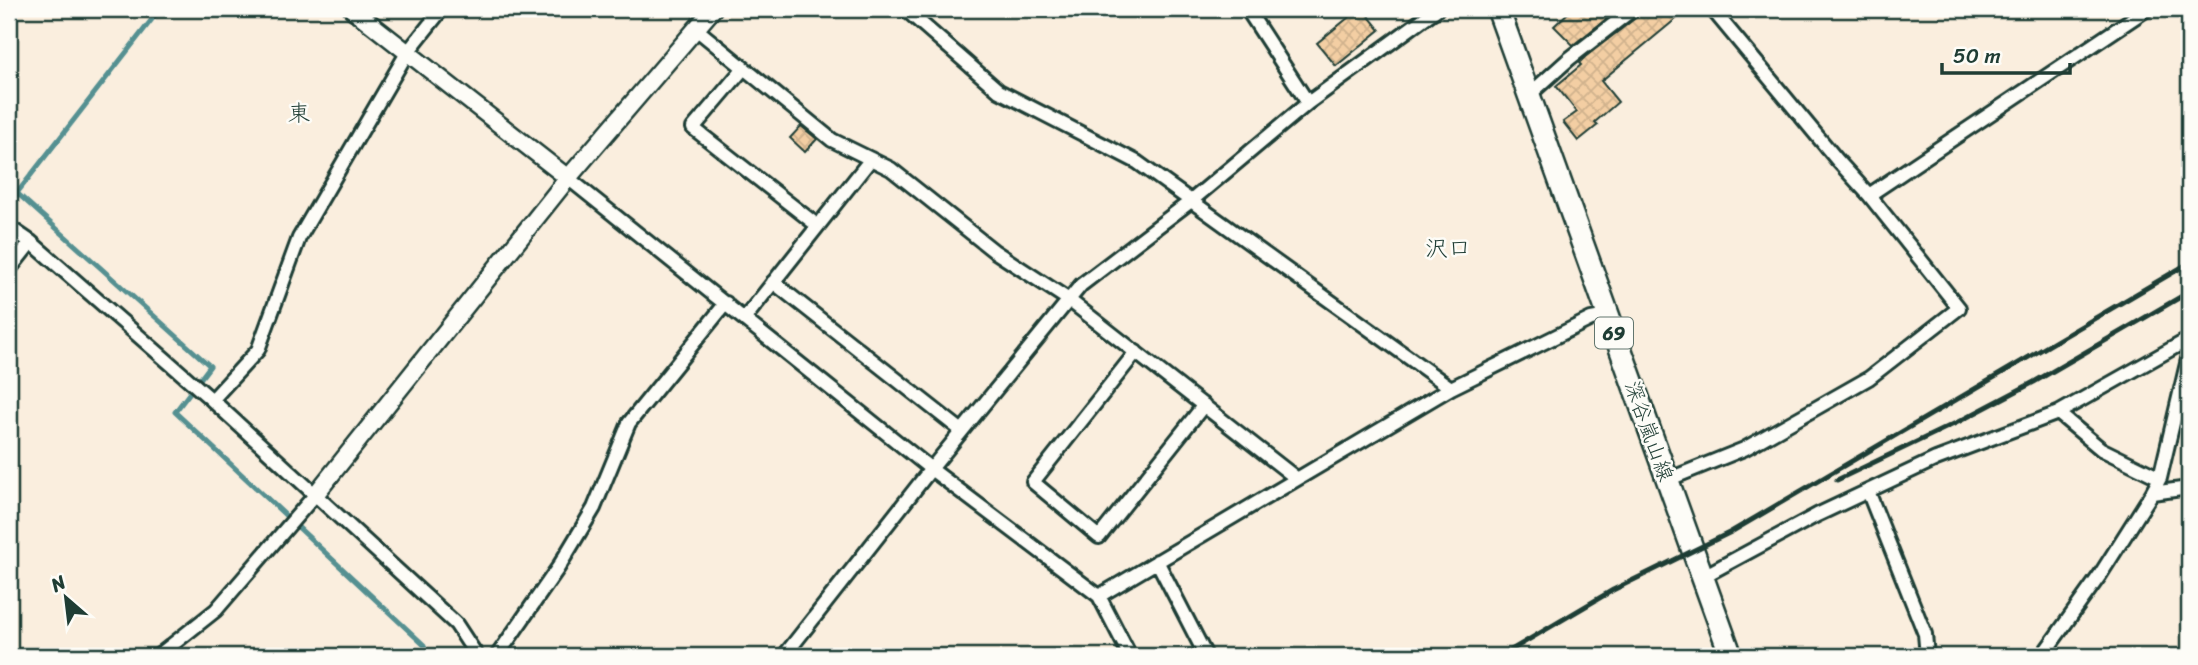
<svg xmlns="http://www.w3.org/2000/svg" width="2198" height="665" font-family="Sriracha,'Klee One',sans-serif">
  <style>
    .lines { fill: none; stroke-linecap: round; stroke-linejoin: round }
    .stream { stroke: #549091; stroke-width: 5 }
    .building { fill: url(#building-cross-hatch); stroke: #1f3d34; stroke-width: 2 }
    .minor-casing { stroke: #1f3d34; stroke-width: 18 }
    .tertiary-casing { stroke: #1f3d34; stroke-width: 21 }
    .primary-casing { stroke: #1f3d34; stroke-width: 26 }
    .minor { stroke: #fdfcf7; stroke-width: 12 }
    .tertiary { stroke: #fdfcf7; stroke-width: 16 }
    .primary { stroke: #fdfcf7; stroke-width: 21 }
    .rail { stroke: #1f3d34; stroke-width: 5 }
    .labels { text-anchor: middle; dominant-baseline: central; stroke-width: 5; stroke-linejoin: round; paint-order: stroke }
    .shield { fill: #fdfcf7; stroke: #62766e; stroke-width: 2 }
    .shield-label { font-size: 19px; font-weight: bold; fill: #1f3d34 }
    .street-label { font-size: 21px; fill: #1f3d34; stroke: #fdfcf7 }
    .neighbourhood-label { font-size: 23px; fill: #1f3d34; stroke: #fdfcf7 }
  </style>
  <defs>
    <pattern id="building-cross-hatch" width="8" height="8" patternUnits="userSpaceOnUse" patternTransform="scale(1.75)"><rect width="8" height="8" fill="#f3cea3"/><path d="M0 0l8 8M0 8l8-8" fill="none" stroke="#d0b28d"/></pattern>
  </defs>
  <rect width="100%" height="100%" fill="#faeede"/>
  <filter id="ink" filterUnits="userSpaceOnUse"><feTurbulence type="fractalNoise" baseFrequency=".0143" numOctaves="2"/><feDisplacementMap in="SourceGraphic" scale="14" xChannelSelector="R" yChannelSelector="G"/><feConvolveMatrix kernelMatrix="1 2 1 2 8 2 1 2 1" color-interpolation-filters="sRGB"/></filter>
  <g filter="url(#ink)">
    <g class="lines">
      <!-- stream -->
      <path class="stream" d="M160 9 17 193 210 366 175 412 424 645 428 656"/>
    </g>
    <!-- building -->
    <path class="building" d="M1359 9H1363L1380 30 1336 66 1317 43Z
      M1572 9H1619L1573 45 1554 26Z
      M1642 9H1688L1601 81 1618 102 1595 122 1598 125 1578 141 1563 122 1577 112 1556 86 1581 65 1579 63 1585 57 1638 16Z
      M801 126 817 139 805 152 790 138Z"/>
    <g class="lines">
      <defs>
        <path id="minor" d="M905 9 999 91 1137 162 1451 388
          M1247 9 1308 103
          M695 28 832 140 891 169 994 251 1069 300 1296 478
          M743 69 693 128 818 226
          M1529 95 1569 59 1633 9
          M568 178 931 469 1099 596 1130 656
          M1869 195 2147 9
          M9 227 31 242 212 400 456 624 477 656
          M9 270 31 242
          M773 282 962 431
          M745 318 871 159
          M1136 352 1033 482 1099 537 1204 405
          M212 400 258 350 299 238 407 53 442 9
          M2058 413 2101 449 2160 478
          M1667 480 1744 449 1869 378 1959 308 1869 195 1838 161 1712 9
          M1868 491 1925 634 1927 656
          M2152 493 2160 478 2189 355
          M1157 561 1206 656
          M1702 577 1817 515 1936 459 2058 413 2189 339
          M1099 596 1451 388 1591 319 1608 316
          M158 656 216 610 315 495
          M497 656 558 568 594 508 629 423 726 303
          M784 656 931 469 1081 285 1191 201 1308 103 1437 9
          M2042 656 2100 575 2152 493 2189 488"/>
        <path id="tertiary" d="M352 9 568 178
          M315 495 568 178 713 9"/>
        <path id="primary" d="M1498 9 1731 656"/>
      </defs>
      <!-- minor casing -->
      <use href="#minor" class="minor-casing"/>
      <!-- tertiary casing -->
      <use href="#tertiary" class="tertiary-casing"/>
      <!-- primary casing -->
      <use href="#primary" class="primary-casing"/>
      <!-- minor -->
      <use href="#minor" class="minor"/>
      <!-- tertiary -->
      <use href="#tertiary" class="tertiary"/>
      <!-- primary -->
      <use href="#primary" class="primary"/>
      <!-- rail -->
      <path class="rail" d="M1837 480 1958 422 2034 382 2189 292
        M1501 656 1613 590 1731 532 2189 263"/>
    </g>
  </g>
  <g class="labels">
    <!-- shield labels -->
    <rect class="shield" x="1595" y="317.5" width="38" height="31" rx="5"/>
    <g class="shield-label">
      <text x="1614" y="333">69</text>
    </g>
    <!-- street labels -->
    <g class="street-label">
      <text transform="translate(1649 431) rotate(70)">深谷嵐山線</text>
    </g>
    <!-- neighbourhood labels -->
    <g class="neighbourhood-label">
      <text x="299" y="113">東</text>
      <text x="1448" y="248">沢口</text>
    </g>
  </g>
  <!-- margin -->
  <rect width="2198" height="665" fill="none" stroke="#fdfcf7" stroke-width="35"/>
  <rect x="18" y="18" width="2163" height="630" fill="none" stroke="#1f3d34" stroke-width="2.5" filter="url(#ink)"/>
  <!-- north arrow -->
  <g transform="translate(66 598) rotate(332)" stroke="#fdfcf7" stroke-width="5" paint-order="stroke">
  <path d="M0-5L12 26L0 18L-12 26Z" fill="#1f3d34"/>
  <text y="-10" font-size="19" font-weight="bold" text-anchor="middle" fill="#1f3d34">N</text>
  </g>
  <!-- scale -->
  <path d="M1942 63v10h128v-10" fill="none" stroke="#1f3d34" stroke-width="3.5"/>
  <text x="1953" y="63" font-size="21" fill="#1f3d34" stroke="#fdfcf7" stroke-width="5" paint-order="stroke">50 m</text>
</svg>
